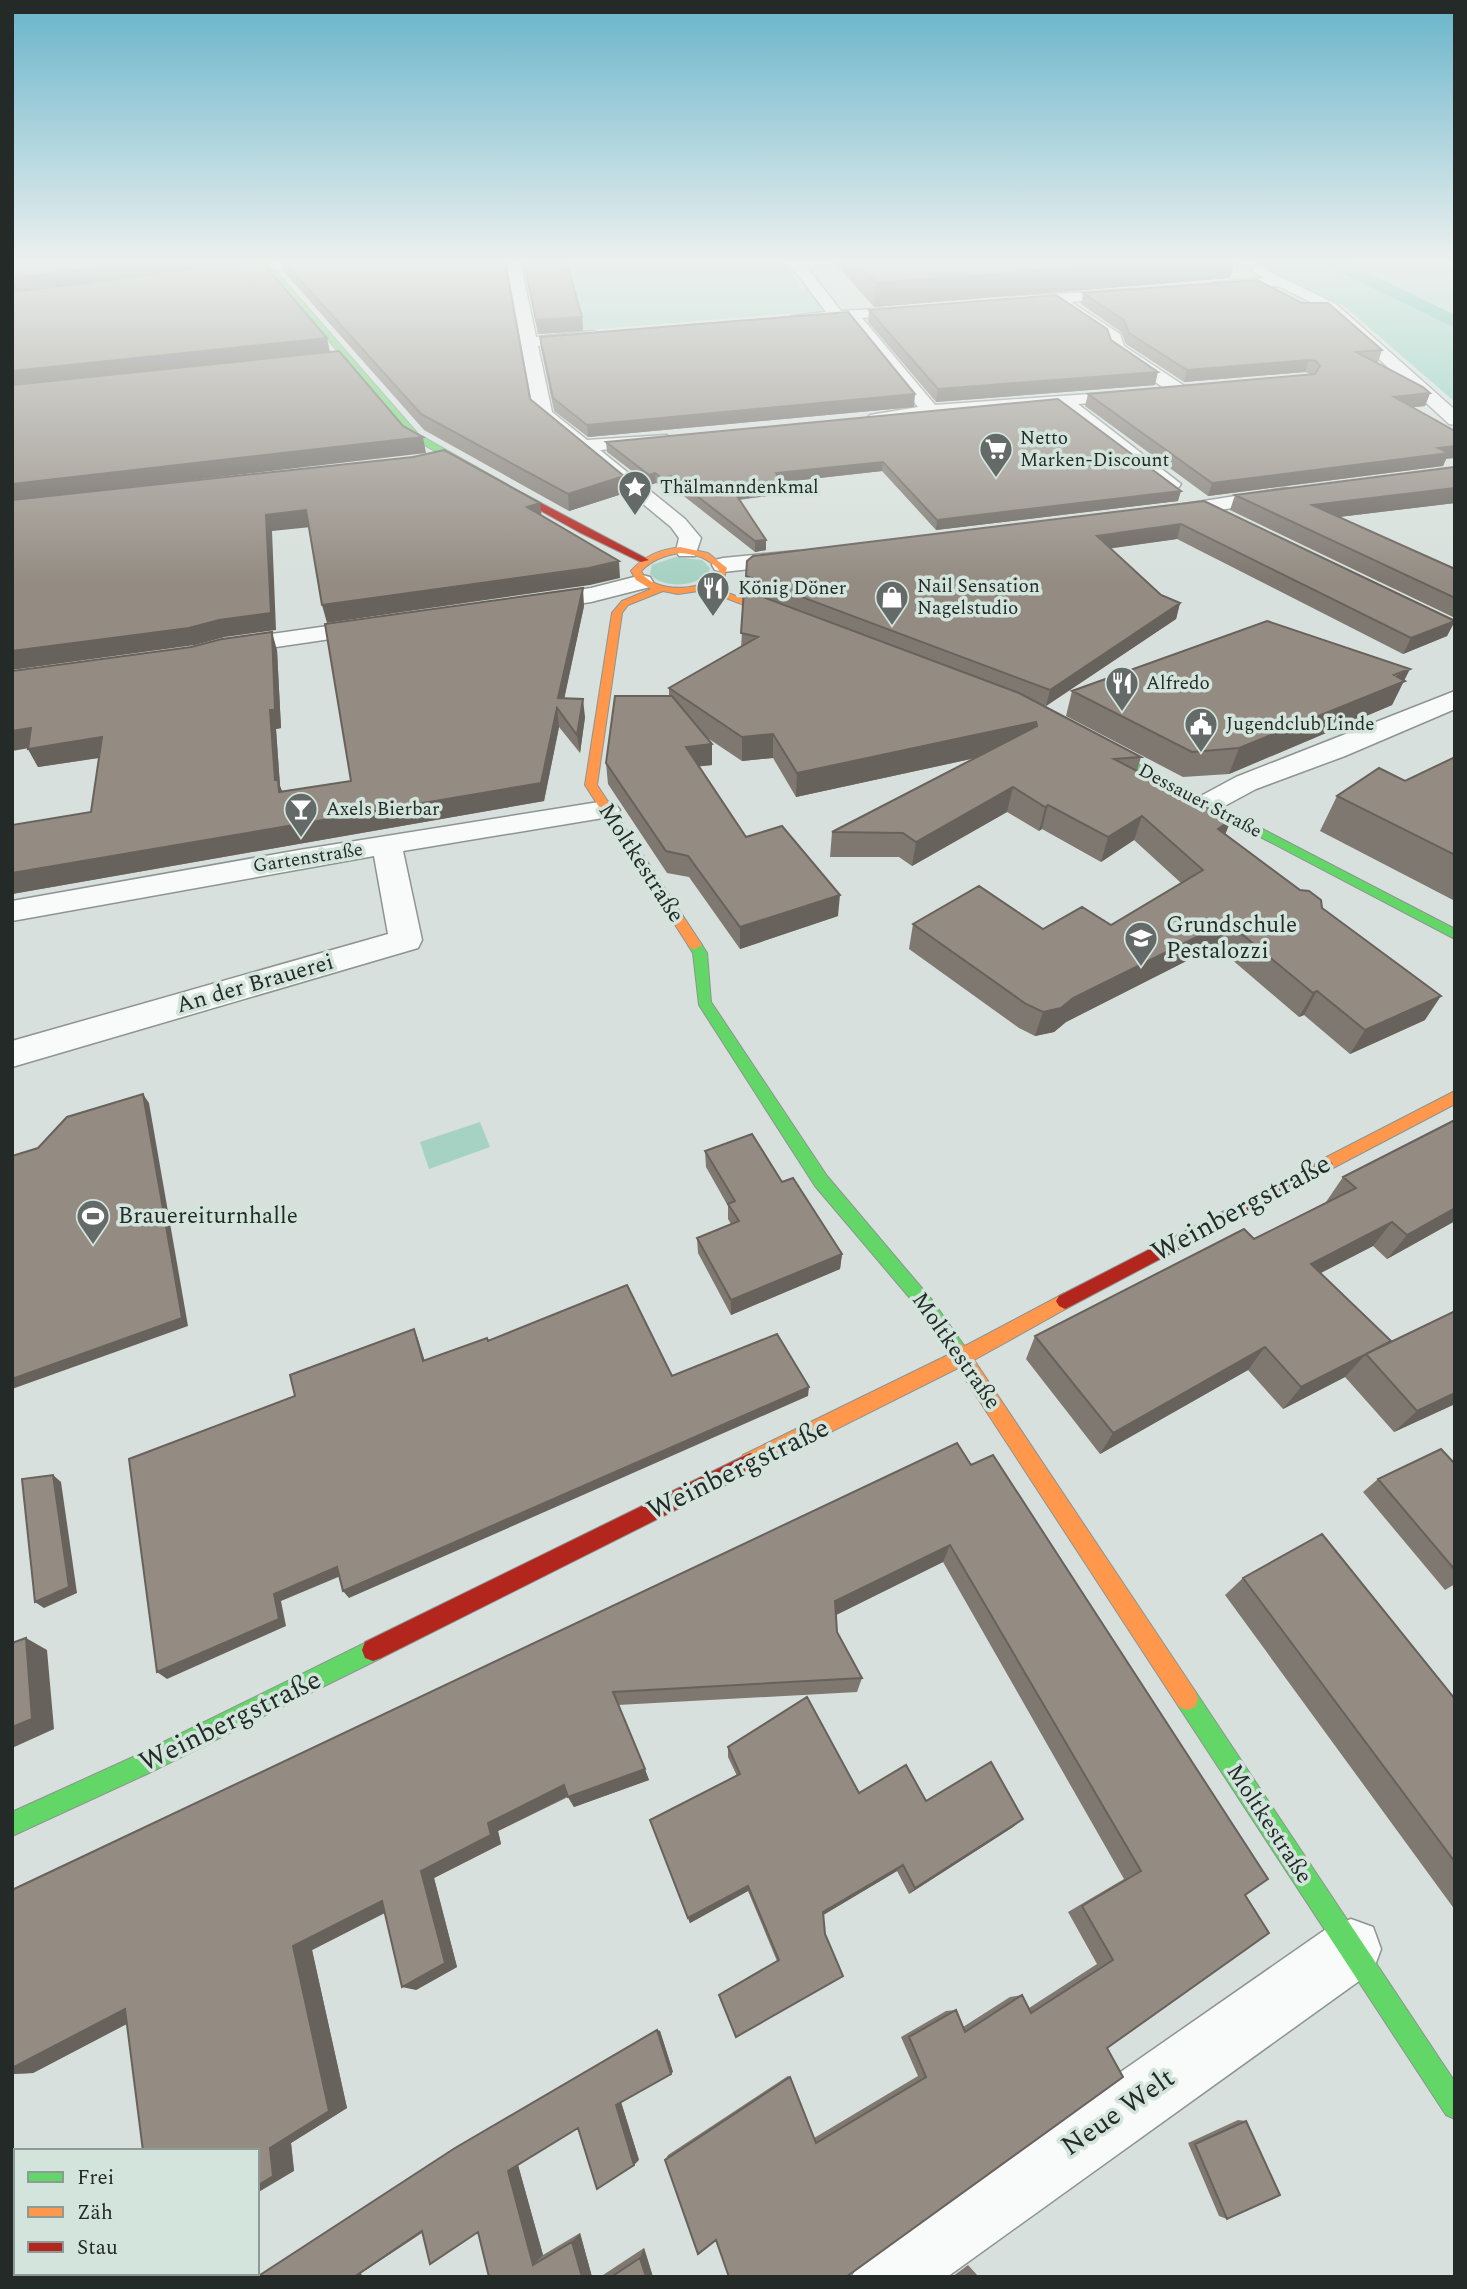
<svg xmlns="http://www.w3.org/2000/svg" width="1467" height="2289" font-family="Spectral,serif">
  <style>
    .green { fill: #a6d2c3 }
    .forest { fill: #83cdb8 }
    .lines { fill: none; stroke-linecap: round; stroke-linejoin: round }
    .canal { fill: #48b59c; fill-rule: evenodd }
    .street-casing { stroke: #8d9491; stroke-width: 3 }
    .fast-casing { stroke: #8d9491; stroke-width: 2 }
    .slow-casing { stroke: #8d9491; stroke-width: 2 }
    .jam-casing { stroke: #8d9491; stroke-width: 2 }
    .street { fill: #f9fafa; fill-rule: evenodd }
    .fast { fill: #63d668; fill-rule: evenodd }
    .slow { fill: #ff974d; fill-rule: evenodd }
    .jam { fill: #b3261e; fill-rule: evenodd }
    .wall { fill: #7f7871 }
    .shaded-wall { fill: #68625c }
    .building { fill: #948c83; stroke: #68625c; stroke-width: 2 }
    .labels { text-anchor: middle; dominant-baseline: central; stroke-width: 7; stroke-linejoin: round; paint-order: stroke }
    .far-poi-label { font-size: 19px; fill: #242a28; stroke: #d3e4dd; text-anchor: start }
    .far-street-label { font-size: 19px; fill: #242a28; stroke: #d3e4dd }
    .street-label { font-size: 23px; fill: #242a28; stroke: #d3e4dd }
    .poi-label { font-size: 23px; fill: #242a28; stroke: #d3e4dd; text-anchor: start }
    .near-street-label { font-size: 28px; fill: #242a28; stroke: #d3e4dd }
  </style>
  <rect width="100%" height="100%" fill="#d7e0dc"/>
  <!-- green -->
  <path class="green" d="M530 261H785L801 288 809 289 823 311 560 332Z
    M1331 261H1455V322Z
    M675 557 702 560 710 568 709 573C695 587 663 589 650 574L652 565Z
    M480 1122 490 1147 429 1169 420 1142Z"/>
  <!-- forest -->
  <path class="forest" d="M1253 261H1318L1455 328V402L1344 306Z"/>
  <g class="lines">
    <!-- canal -->
    <path class="canal" d="M1322 261H1344L1455 315V328L1325 265Z"/>
    <defs>
      <path id="street" d="M284 261H324L317 265 222 277 215 273 222 269Z
        M506 261H520L536 337 594 331 602 336 594 341 538 346 552 412 587 440 667 435 669 439 667 443 660 445 600 450 685 519 701 538 695 556H679L676 551 679 538 671 527 534 414Z
        M791 261H805L807 267 841 311 927 306 930 309 922 314 862 318 935 405 1146 390 1149 394 1146 398 1140 399 1078 404 1181 484 1178 488H1164L1058 406 930 416 876 424 870 423 867 419 870 415 918 407 847 320 792 322 789 319 792 316 826 312 793 268Z
        M1258 266 1336 304 1455 410V425L1449 424 1326 310 1278 286 1212 291 1205 287 1212 283 1263 278 1251 270Z
        M1135 289 1142 293 1140 296 1071 302 1120 334 1124 346 1186 387 1189 391 1186 395H1174L1111 351 1107 339 1062 308 1061 302 1010 305 1003 301 1010 297Z
        M1286 488 1293 490 1296 494 1293 498 1159 520 1152 518 1149 514 1152 510 1159 508Z
        M797 551 805 553 808 558 805 563 723 572 715 570 712 565 715 560 723 558Z
        M642 575 650 577 653 582 650 587 591 602 533 611 525 609 521 604 525 599 533 597 591 588Z
        M377 619 385 621 389 626 385 631 222 655 213 653 210 648 213 643 222 641Z
        M1455 691V709L1345 756 1256 789 1217 810 1207 813 1197 810 1192 804 1197 798 1236 777Z
        M605 801 615 804 620 810 615 816 403 851 422 940 418 948 12 1067V1041L388 934 374 856 12 921V901L299 850Z
        M1351 1919 1373 1927 1381 1949 1373 1971 947 2277H852L862 2252 1329 1927Z"/>
      <path id="fast" d="M261 261H267L418 434 522 493V497H516L412 438Z
        M1087 742H1095L1455 929V939L1087 746Z
        M695 941 700 942 707 953 711 1002 827 1176 932 1300 963 1344 966 1350 963 1356 957 1358 951 1356 920 1310 815 1186 699 1005 693 953 688 945Z
        M373 1639 381 1642 384 1650 381 1658 149 1773 12 1836V1812L133 1757Z
        M1187 1688 1195 1691 1455 2082V2119L1446 2115 1179 1707 1176 1699 1179 1691Z"/>
      <path id="slow" d="M680 547 708 553 727 568 723 581 713 587 799 621 791 623 705 590 678 594 663 591 628 605 622 613 597 785 702 945 695 949 690 948 585 785 612 613 622 601 651 589 636 580 631 571C645 555 660 550 680 547ZM680 553C696 554 708 558 719 570 709 593 651 594 641 571 652 560 664 555 680 553Z
        M1455 1091V1104L1331 1169H1319L1317 1165 1319 1161Z
        M1065 1293 1071 1296 1074 1301 1071 1306 974 1360 1195 1691 1198 1699 1195 1707 1187 1710 1179 1707 958 1368 757 1469 750 1471 743 1469 740 1462 743 1455 950 1354 948 1350 951 1344 957 1342 965 1346Z"/>
      <path id="jam" d="M516 493H522L649 560 641 562 579 532 516 497Z
        M1325 1159 1331 1161 1333 1165 1331 1169 1071 1306 1065 1309 1059 1306 1056 1301 1059 1296Z
        M750 1453 757 1455 760 1462 757 1469 381 1658 373 1661 365 1658 362 1650 365 1642Z"/>
    </defs>
    <!-- street casing -->
    <use href="#street" class="street-casing"/>
    <!-- fast casing -->
    <use href="#fast" class="fast-casing"/>
    <!-- slow casing -->
    <use href="#slow" class="slow-casing"/>
    <!-- jam casing -->
    <use href="#jam" class="jam-casing"/>
    <!-- street -->
    <use href="#street" class="street"/>
    <!-- fast -->
    <use href="#fast" class="fast"/>
    <!-- slow -->
    <use href="#slow" class="slow"/>
    <!-- jam -->
    <use href="#jam" class="jam"/>
  </g>
  <!-- wall -->
  <path class="wall" d="M281 261H505L530 399 625 493 569 511 424 430 284 272Z
    M523 261H566L582 317 583 331 538 334Z
    M833 261H1235L1230 278 874 307Z
    M1083 293 1382 350 1378 362H1376L1430 393 1425 406 1412 407 1446 459 1443 466 1208 496 1085 406 1088 394 1313 375 1305 372 1184 382 1126 344 1121 332 1081 304Z
    M869 310 1155 385 936 402 868 322Z
    M540 337 914 407 588 437 554 411 541 348Z
    M1058 399 1178 501 936 530 882 471 782 482 784 485 783 494 739 500 766 550 755 552 671 486 662 488 656 483 650 485 607 452 606 442Z
    M1235 495 1455 503 1338 517 1455 569V618L1230 510Z
    M1204 501 1455 620 1447 636 1403 654 1177 539 1110 548 1161 595 1180 603 1176 619 1046 706 1038 703 1141 757 1137 771 1231 820 1225 835 1322 908 1425 1020 1350 1054 1304 1015 1299 1017 1216 946 1066 1022 1054 1032 1035 1036 1019 1028 909 949 913 924 1043 929 1111 925 1181 883 1134 840 1101 862 1042 829 1039 831 1007 812 912 866 899 857H830L832 832 976 758 796 797 773 758 742 761 706 737 712 765 699 766 746 837 838 916 740 949 689 877 667 873 608 784 606 763 669 696V688L741 647 746 576Z
    M584 606 564 698 585 717 580 753 559 727 544 801 12 894V825L91 812 99 758 38 767 28 749 277 650 281 728 276 729 280 786 282 792 351 781Z
    M1404 680 1392 705 1229 774 1183 777 1066 716 1072 691Z
    M1455 757V901L1320 831 1337 796 1405 781Z
    M705 1151 782 1182 842 1254 840 1269 731 1315 698 1253 697 1238 731 1224 728 1219V1206L706 1167Z
    M1343 1177 1455 1221 1387 1259 1373 1246 1321 1273 1390 1343 1455 1311V1404L1394 1432 1345 1377 1283 1409 1248 1370 1100 1454 1026 1359 1035 1336 1254 1239 1327 1202H1326Z
    M1455 1464V1584L1445 1590 1363 1492 1378 1479Z
    M971 1465 1268 1879 716 2240 665 2160 668 2155 788 2076 790 2077 814 2138 918 2076 901 2037 946 2011 956 2010 963 2027 1010 1997 1022 1995 1029 2008 1097 1964 1068 1912 1124 1879 943 1562 836 1615 837 1632 862 1678 857 1692 618 1705 649 1780 574 1807 568 1797 498 1831 501 1844 434 1878 457 1967 416 1990 385 1913 312 1950 347 2108 291 2143 294 2171 127 2024 33 2073 12 2074Z
    M1243 1578 1455 1699V1910L1225 1595Z
    M728 1747 859 1793 926 1801 1013 1827 909 1894 897 1871 823 1915 825 1934 777 1961 748 1891 690 1923 650 1820 737 1776 728 1757Z
    M657 2030 660 2031 673 2072 621 2102 639 2160 578 2128 518 2165 543 2255 580 2233 592 2277H489L478 2232 422 2233 361 2273 362 2277H257Z
    M1238 2120 1246 2121 1227 2219 1219 2216 1188 2143Z
    M644 2248 653 2277H600Z
    M968 2265 979 2277H952Z"/>
  <!-- shaded-wall -->
  <path class="shaded-wall" d="M156 261H255V262L12 292V278Z
    M1165 261H1235L1230 278 874 307 876 283Z
    M582 317 583 331 538 334 536 320Z
    M327 338 330 352 12 386V371Z
    M1309 360 1305 372 1184 382 1187 370Z
    M1158 372 1155 385 936 402 938 389Z
    M1430 393 1425 406 1389 410 1394 397Z
    M915 394 914 407 588 437 587 425Z
    M423 437 426 453 12 501V484Z
    M1455 446V458L1446 459 1443 466 1208 496 1212 483Z
    M883 462 882 471 776 483V473Z
    M655 473 656 483 650 485 649 475Z
    M624 476 625 493 569 511 568 494Z
    M671 476V486L662 488V478Z
    M784 485 783 494 733 500V490Z
    M1455 488V503L1306 521 1312 505Z
    M1181 491 1178 501 936 530 937 520Z
    M540 503 542 519 527 507Z
    M306 510 311 527 272 531 276 630 225 637 195 645 12 670V651L266 515Z
    M1181 524 1177 539 1093 551 1097 536Z
    M766 540V550L755 552V541Z
    M619 561 620 578 590 585 327 623 322 605Z
    M583 588 584 606 561 714 558 698Z
    M1180 603 1176 619 1046 706 1050 690Z
    M1455 621 1447 636 1403 654 1411 638Z
    M272 632 277 650 281 728 276 729 280 786 285 798V811L275 780 270 710Z
    M1410 669 1392 705 1229 774 1239 748Z
    M583 699 585 717 580 753 577 735Z
    M557 708 559 727 544 801 12 894V873L541 783Z
    M1036 722 1030 746 796 797 797 773Z
    M31 728 41 746 12 751V731Z
    M773 734V758L742 761V737Z
    M102 737 111 756 38 767 28 749Z
    M712 744V765L686 768V747Z
    M1013 787 1007 812 912 866 916 842Z
    M1048 805 1042 829 1039 831 1045 807Z
    M1142 816 1134 840 1101 862 1108 837Z
    M1231 820 1221 844 1218 829Z
    M840 895 838 916 740 949V927Z
    M1227 922 1216 946 1066 1022 1054 1032 1035 1036 1043 1012Z
    M1317 991 1304 1015 1299 1017 1313 993Z
    M1441 996 1425 1020 1350 1054 1365 1030Z
    M143 1094 149 1103 188 1326 12 1389V1379Z
    M1455 1208V1221L1387 1259 1407 1235Z
    M1392 1222 1373 1246 1293 1287 1311 1264Z
    M842 1254 840 1269 731 1315V1300Z
    M414 1329 418 1339 428 1371 423 1361Z
    M1265 1347 1248 1370 1100 1454 1113 1433Z
    M1366 1354 1345 1377 1283 1409 1301 1387Z
    M809 1387 808 1396 349 1598 343 1591Z
    M1455 1393V1404L1394 1432 1417 1411Z
    M53 1475 61 1482 77 1593 44 1608 35 1602Z
    M950 1545 943 1562 832 1617 835 1601Z
    M337 1567 343 1575 281 1601 286 1626 167 1679 157 1672 274 1594Z
    M26 1638 47 1650 54 1729 12 1748V1727Z
    M645 1769 649 1780 574 1807 568 1797Z
    M564 1785 570 1795 498 1831 501 1844 434 1878 457 1967 416 1990 402 1987 421 1871 488 1823Z
    M1023 1819 1013 1827 909 1894 915 1888Z
    M903 1865 897 1871 820 1917 823 1912Z
    M748 1886V1891L690 1923 688 1918Z
    M382 1901 396 1907 312 1950 347 2108 291 2143 294 2171 257 2193V2186L270 2148 293 1946Z
    M125 2009 151 2011 33 2073 12 2074V2068Z
    M657 2030 660 2031 673 2072 621 2102 639 2160 634 2165 616 2105Z
    M585 2124 518 2165 543 2255 533 2265 508 2171Z
    M437 2223 361 2273 362 2277H354Z
    M580 2233 592 2277H582L572 2242Z
    M644 2248 653 2277H646L640 2258Z
    M164 2273H193V2277H164Z"/>
  <!-- building -->
  <path class="building" d="M12 261H156L12 278Z
    M261 261 327 338 12 371V292Z
    M283 261H505L530 399 624 476 568 494 421 414Z
    M524 261H566L582 317 536 320Z
    M855 261H1165L876 283Z
    M1257 280 1302 303H1328L1382 350 1356 352 1423 387 1430 393 1394 397 1455 431V446L1438 448 1449 453 1212 483 1088 394 1315 374 1320 366 1316 361 1309 360 1187 370 1129 333 1124 320 1083 293Z
    M1056 295 1107 329 1111 340 1158 372 938 389 869 310Z
    M848 312 915 394 587 425 553 398 540 337Z
    M339 351 403 426 423 437 12 484V385Z
    M1058 399 1181 491 937 520 883 462 776 473 784 485 733 490 766 540 755 541 671 476 662 478 655 473 649 475 606 442Z
    M444 450 540 503 527 507 619 561 589 568 322 605 306 510 266 515 271 613 219 620 189 628 12 651V500L413 457Z
    M1455 467V488L1312 505 1455 569V598L1235 495Z
    M1204 501 1455 621 1411 638 1181 524 1097 536 1161 595 1180 603 1050 690 746 576 747 561 753 556Z
    M583 588 558 698 583 699 577 735 557 708 541 783 12 873V825L91 812 102 737 28 749 31 728 12 731V671L191 647 222 639 272 632 275 710H270L275 780H278L279 792 351 781 325 624Z
    M744 590 1019 693 1141 757 1114 759 1231 820 1218 829 1300 890 1309 891 1321 900 1322 908 1441 996 1365 1030 1317 991 1313 993 1227 922 1073 998 1061 1008 1043 1012 1026 1004 913 924 979 886 1043 929 1082 907 1111 925 1203 870 1142 816 1108 837 1048 805 1045 807 1013 787 916 842 903 833 832 832 1037 726 1036 722 797 773 773 734 742 737 669 688 758 637 741 633Z
    M1267 621 1410 669 1394 675 1405 681 1239 748 1192 752 1072 691Z
    M615 696H672L712 744 686 747 746 837 782 826 840 895 740 927 688 856 666 851 606 763Z
    M1455 757V855L1337 796 1379 768 1405 781Z
    M143 1094 182 1318 12 1379V1156L38 1148 67 1117Z
    M1455 1120V1208L1407 1235 1392 1222 1311 1264 1391 1341 1366 1354 1455 1311V1393L1417 1411 1366 1354 1301 1387 1265 1347 1113 1433 1035 1336 1244 1229 1254 1239 1356 1188 1343 1177Z
    M752 1134 782 1182 793 1178 842 1254 731 1300 697 1238 739 1221 728 1204 735 1201 705 1151Z
    M627 1285 672 1376 777 1334 809 1387 343 1591 337 1567 274 1594 279 1619 157 1672 129 1459 295 1396 290 1375 414 1329 423 1361 487 1338 488 1341Z
    M957 1443 971 1465 993 1455 1268 1879 1245 1895 1269 1933 1107 2048 1123 2077 846 2277H729L716 2240 698 2254 665 2160 790 2077 816 2143 926 2077 909 2037 956 2010 965 2032 1022 1995 1031 2013 1113 1960 1082 1906 1141 1871 950 1545 835 1601 837 1632 862 1678 613 1692 645 1769 568 1797 564 1785 488 1823 491 1835 421 1871 445 1963 402 1987 382 1901 293 1946 329 2111 270 2148 273 2176 257 2186V2151H143L125 2009 12 2068V1890Z
    M1441 1449 1455 1464V1570L1378 1479Z
    M53 1475 69 1587 35 1602 22 1479Z
    M1322 1534 1455 1699V1862L1243 1578Z
    M26 1638 32 1719 12 1727V1643Z
    M807 1697 859 1793 906 1765 926 1801 991 1762 1023 1819 915 1888 903 1865 823 1912 825 1934 843 1976 736 2037 719 1995 779 1960 748 1886 688 1918 650 1820 740 1774 728 1747Z
    M657 2030 671 2074 616 2105 634 2165 597 2189 578 2128 508 2171 533 2265 572 2242 582 2277H489L478 2232 430 2264 422 2231 354 2277H257L455 2148Z
    M1246 2121 1280 2195 1227 2219 1195 2144Z
    M640 2258 646 2277H611Z
    M63 2273H164V2277H58Z"/>
  <!-- sky -->
  <linearGradient id="sky" x2="0" y2="1"><stop stop-color="#68b4ca"/><stop offset="0.45" stop-color="#edf1ef"/><stop offset="1" stop-color="#edf1ef" stop-opacity="0"/></linearGradient>
  <rect width="1467" height="581" fill="url(#sky)"/>
  <!-- icons -->
  <defs>
    <symbol id="supermarket-pin" viewBox="-11 -11 22 30"><path d="M0 17L-7.5 6A9.5 9.5 0 1 1 7.5 6Z" fill="#636a67" stroke="#d3e4dd"/><path d="M-6-5.5h2.5l.6 2H6L4.5 2H-2.5L-4.4-4H-6ZM-1.5 3.2a1.3 1.3 0 1 0 .1 0ZM3 3.2a1.3 1.3 0 1 0 .1 0Z" fill="#fff"/></symbol>
    <symbol id="sight-pin" viewBox="-11 -11 22 30"><path d="M0 17L-7.5 6A9.5 9.5 0 1 1 7.5 6Z" fill="#636a67" stroke="#d3e4dd"/><path d="M0-6L1.8-2.2L6-1.7L2.9 1.2L3.7 5.4L0 3.3L-3.7 5.4L-2.9 1.2L-6-1.7L-1.8-2.2Z" fill="#fff"/></symbol>
    <symbol id="restaurant-pin" viewBox="-11 -11 22 30"><path d="M0 17L-7.5 6A9.5 9.5 0 1 1 7.5 6Z" fill="#636a67" stroke="#d3e4dd"/><path d="M-5-6h1v4h1v-4h1v4h1v-4h1v5L-1.5 .5V6h-2V.5L-5-1ZM5-6V6H3V1.5H1.5Q1.5-4 5-6Z" fill="#fff"/></symbol>
    <symbol id="shop-pin" viewBox="-11 -11 22 30"><path d="M0 17L-7.5 6A9.5 9.5 0 1 1 7.5 6Z" fill="#636a67" stroke="#d3e4dd"/><path d="M-5-2.5h2.3a2.7 3.5 0 0 1 5.4 0H5L5.5 6h-11ZM-1.5-2.5h3a1.5 2.3 0 0 0-3 0Z" fill="#fff"/></symbol>
    <symbol id="civic-pin" viewBox="-11 -11 22 30"><path d="M0 17L-7.5 6A9.5 9.5 0 1 1 7.5 6Z" fill="#636a67" stroke="#d3e4dd"/><path d="M-.6-6.5H3V-4.5H.6V-3L4-1V1h2V6H-6V1h2V-1L-.6-3ZM-1.2 2.5V6h2.4V2.5Z" fill="#fff"/></symbol>
    <symbol id="bar-pin" viewBox="-11 -11 22 30"><path d="M0 17L-7.5 6A9.5 9.5 0 1 1 7.5 6Z" fill="#636a67" stroke="#d3e4dd"/><path d="M-6-5H6L.8 .8V4.5H3.5V6h-7V4.5H-.8V.8Z" fill="#fff"/></symbol>
    <symbol id="school-pin" viewBox="-11 -11 22 30"><path d="M0 17L-7.5 6A9.5 9.5 0 1 1 7.5 6Z" fill="#636a67" stroke="#d3e4dd"/><path d="M0-5L7-2L0 1L-7-2ZM-4 1L0 2.5L4 1V4Q0 6-4 4Z" fill="#fff"/></symbol>
    <symbol id="stadium-pin" viewBox="-11 -11 22 30"><path d="M0 17L-7.5 6A9.5 9.5 0 1 1 7.5 6Z" fill="#636a67" stroke="#d3e4dd"/><path d="M0-5a6.5 5 0 1 0 0 10a6.5 5 0 1 0 0-10ZM-3.5-1.8h7v3.6h-7Z" fill="#fff"/></symbol>
  </defs>
  <g fill-rule="evenodd">
    <use href="#supermarket-pin" x="977" y="430" width="38" height="52"/>
    <use href="#sight-pin" x="616" y="468" width="38" height="52"/>
    <use href="#restaurant-pin" x="694" y="569" width="38" height="52"/>
    <use href="#shop-pin" x="873" y="578" width="38" height="52"/>
    <use href="#restaurant-pin" x="1103" y="664" width="38" height="52"/>
    <use href="#civic-pin" x="1182" y="705" width="38" height="52"/>
    <use href="#bar-pin" x="282" y="790" width="38" height="52"/>
    <use href="#school-pin" x="1122" y="919" width="38" height="52"/>
    <use href="#stadium-pin" x="74" y="1197" width="38" height="52"/>
  </g>
  <g class="labels">
    <!-- far-poi labels -->
    <g class="far-poi-label">
      <text x="1020" y="438">Netto<tspan x="1020" dy="22">Marken-Discount</tspan></text>
      <text x="660" y="487">Thälmanndenkmal</text>
      <text x="917" y="586">Nail Sensation<tspan x="917" dy="22">Nagelstudio</tspan></text>
      <text x="738" y="588">König Döner</text>
      <text x="1146" y="683">Alfredo</text>
      <text x="1226" y="724">Jugendclub Linde</text>
      <text x="326" y="809">Axels Bierbar</text>
    </g>
    <!-- far-street labels -->
    <g class="far-street-label">
      <text transform="translate(1200 801) rotate(28)">Dessauer Straße</text>
      <text transform="translate(308 858) rotate(-9)">Gartenstraße</text>
    </g>
    <!-- street labels -->
    <g class="street-label">
      <text transform="translate(641 863) rotate(57)">Moltkestraße</text>
      <text transform="translate(255 984) rotate(-16)">An der Brauerei</text>
      <text transform="translate(956 1351) rotate(55)">Moltkestraße</text>
      <text transform="translate(1269 1824) rotate(57)">Moltkestraße</text>
    </g>
    <!-- poi labels -->
    <g class="poi-label">
      <text x="1166" y="925">Grundschule<tspan x="1166" dy="26">Pestalozzi</tspan></text>
      <text x="118" y="1216">Brauereiturnhalle</text>
    </g>
    <!-- near-street labels -->
    <g class="near-street-label">
      <text transform="translate(1241 1208) rotate(-28)">Weinbergstraße</text>
      <text transform="translate(738 1469) rotate(-26)">Weinbergstraße</text>
      <text transform="translate(230 1721) rotate(-26)">Weinbergstraße</text>
      <text transform="translate(1118 2112) rotate(-35)">Neue Welt</text>
    </g>
  </g>
  <!-- border -->
  <rect width="1467" height="2289" fill="none" stroke="#242a28" stroke-width="28"/>
  <!-- legend -->
  <rect x="14" y="2149" width="245" height="126" fill="#d3e4dd" stroke="#8d9a95" stroke-width="2"/>
  <rect x="28" y="2172" width="35" height="10" fill="#63d668" stroke="#8d9a95" stroke-width="2"/>
  <text x="77" y="2184" font-size="21" fill="#242a28">Frei</text>
  <rect x="28" y="2207" width="35" height="10" fill="#ff974d" stroke="#8d9a95" stroke-width="2"/>
  <text x="77" y="2219" font-size="21" fill="#242a28">Zäh</text>
  <rect x="28" y="2242" width="35" height="10" fill="#b3261e" stroke="#8d9a95" stroke-width="2"/>
  <text x="77" y="2254" font-size="21" fill="#242a28">Stau</text>
</svg>
